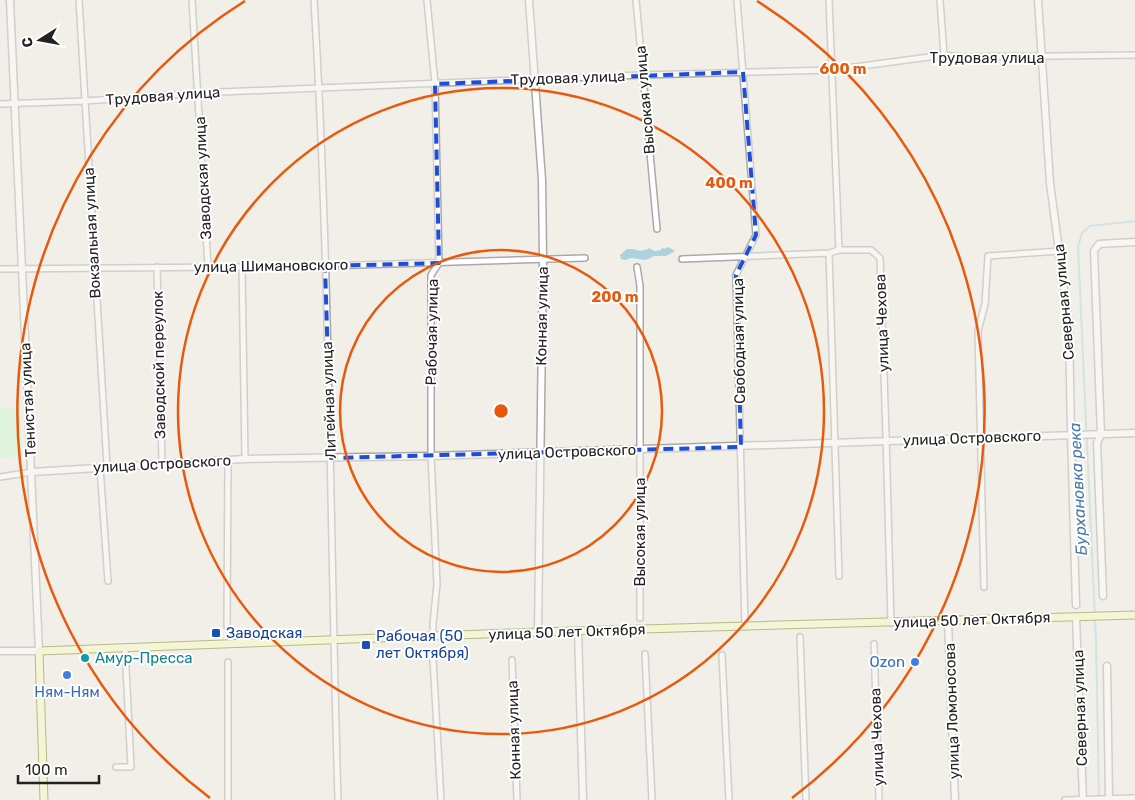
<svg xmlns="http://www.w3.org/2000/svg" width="1135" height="800" font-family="Rubik,sans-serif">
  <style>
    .park { fill: #c8facc }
    .water { fill: #aad3df }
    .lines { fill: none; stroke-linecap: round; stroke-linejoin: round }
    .stream { stroke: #aad3df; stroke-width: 2 }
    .minor-casing { stroke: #a9a9a9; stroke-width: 8 }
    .tertiary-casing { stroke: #a9a9a9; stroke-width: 9 }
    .secondary-casing { stroke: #707d05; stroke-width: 9 }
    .minor { stroke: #fff; stroke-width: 5 }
    .tertiary { stroke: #fff; stroke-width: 6 }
    .secondary { stroke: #f7fabf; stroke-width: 7 }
    .marked { fill: none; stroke: #1d4ed8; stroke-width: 4; stroke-dasharray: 10 6; stroke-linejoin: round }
    .ring { fill: none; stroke: #e8590c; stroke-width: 2.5 }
    .transit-dot { fill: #1a4fb4; stroke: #fff; stroke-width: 2 }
    .culture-dot { fill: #0f9aa8; stroke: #fff; stroke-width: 2 }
    .shop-dot { fill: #3f7fe0; stroke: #fff; stroke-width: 2 }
    .labels { text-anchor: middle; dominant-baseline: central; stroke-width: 4; stroke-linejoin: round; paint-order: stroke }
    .street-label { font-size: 15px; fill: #222; stroke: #fff }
    .transit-label { font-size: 15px; fill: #164399; stroke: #fff; text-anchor: start }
    .culture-label { font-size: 15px; fill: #0d838f; stroke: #fff; text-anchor: start }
    .shop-label { font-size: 15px; fill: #366cbe; stroke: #fff; text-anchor: end }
    .water-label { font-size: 16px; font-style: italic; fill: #4a7aab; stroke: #fff }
    .centre { fill: #e8590c; stroke: #fff; stroke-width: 2.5 }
    .ring-label { font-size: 15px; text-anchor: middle; font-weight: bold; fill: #e8590c; stroke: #fff; stroke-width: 4; stroke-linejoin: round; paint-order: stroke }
  </style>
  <rect width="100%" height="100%" fill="#f2efe9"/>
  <!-- park -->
  <path class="park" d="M20 408 22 457 0 458V409Z"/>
  <!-- water -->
  <path class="water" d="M662 247 664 249 668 247 675 251 666 256H654L646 260 631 258 625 260 621 259 620 255 627 249H633L640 251 648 249V248L655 251 661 250Z"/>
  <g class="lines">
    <!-- stream -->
    <path class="stream" d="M1099 798 1096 639 1078 247 1082 233 1090 226 1135 221"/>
    <defs>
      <path id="minor" d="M79 0 107 466
        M192 0 208 266
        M314 0C330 266 330 533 338 800
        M427 0 435 84 439 263 431 275V456L437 584 433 624V636
        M636 0 657 229
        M737 0 756 235 736 275 745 627
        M829 0 839 250H871L880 258 886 434 891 623
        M940 0 944 55
        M0 104 85 101 198 93 319 88 642 75 832 70 944 55 963 57 1135 55
        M829 253 839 576
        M682 259 829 253 839 250
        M242 266 245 459
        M157 267 162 463
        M637 267 640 286V618
        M0 269 325 266 585 258
        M100 467 108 581
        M0 477 32 472
        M984 587 978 331 985 304 988 256 1060 251
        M227 626 228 460
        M800 637 806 800
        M874 644 879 800
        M645 654 652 800
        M722 655 729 800
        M433 659 441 800
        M512 660 517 800
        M116 767H131L125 648
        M228 800V662
        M1065 800 1135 798"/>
      <path id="tertiary" d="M529 0 542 180 543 258 538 632
        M1038 0 1050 183 1069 326 1071 434 1076 605
        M32 472 245 459 431 456 1135 433
        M1103 596 1097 443 1101 434 1094 251 1099 244 1135 242
        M1076 617 1083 799
        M948 621 955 800
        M578 631 583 800
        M0 651H39L10 0
        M1107 666 1109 800"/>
      <path id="secondary" d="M44 800 39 651 538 632 1135 615"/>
    </defs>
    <!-- minor casing -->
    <use href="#minor" class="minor-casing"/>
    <!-- tertiary casing -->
    <use href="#tertiary" class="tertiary-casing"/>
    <!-- secondary casing -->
    <use href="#secondary" class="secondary-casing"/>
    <!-- minor -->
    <use href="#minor" class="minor"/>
    <!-- tertiary -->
    <use href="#tertiary" class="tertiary"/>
    <!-- secondary -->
    <use href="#secondary" class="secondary"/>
  </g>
  <!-- marked area -->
  <path d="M0 0H1135V800H0ZM743 72 756 235 736 275 741 447 331 458 325 266 439 263 435 84Z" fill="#f2efe9" fill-opacity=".55" fill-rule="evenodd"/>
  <path class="marked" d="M743 72 756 235 736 275 741 447 331 458 325 266 439 263 435 84Z"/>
  <!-- distance rings -->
  <g class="ring">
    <circle cx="501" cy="411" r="161"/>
    <circle cx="501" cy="411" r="323"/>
    <path d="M210 798A484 484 0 0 1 245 1M757 1A484 484 0 0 1 792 798"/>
  </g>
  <!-- markers -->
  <g class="transit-dot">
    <rect x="211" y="628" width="10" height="10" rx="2.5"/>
    <rect x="361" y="640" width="10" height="10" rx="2.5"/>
  </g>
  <circle class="culture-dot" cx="85" cy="658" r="5"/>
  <g class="shop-dot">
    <circle cx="915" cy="662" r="5"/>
    <circle cx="67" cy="675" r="5"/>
  </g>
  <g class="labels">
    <!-- street labels -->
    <g class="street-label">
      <text x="987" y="58">Трудовая улица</text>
      <text transform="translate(568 78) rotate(-2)">Трудовая улица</text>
      <text transform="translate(163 96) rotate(-4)">Трудовая улица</text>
      <text transform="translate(645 100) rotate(-95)">Высокая улица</text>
      <text transform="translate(203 178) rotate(-93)">Заводская улица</text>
      <text transform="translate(92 233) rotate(-93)">Вокзальная улица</text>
      <text transform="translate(271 266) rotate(-1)">улица Шимановского</text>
      <text transform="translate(1064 302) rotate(-95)">Северная улица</text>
      <text transform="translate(542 316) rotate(-89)">Конная улица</text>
      <text transform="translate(882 323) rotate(-92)">улица Чехова</text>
      <text transform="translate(432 332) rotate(-89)">Рабочая улица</text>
      <text transform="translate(739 341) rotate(-91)">Свободная улица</text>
      <text transform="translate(159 365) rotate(-91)">Заводской переулок</text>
      <text transform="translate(28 400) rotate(-93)">Тенистая улица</text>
      <text transform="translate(329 400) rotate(-92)">Литейная улица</text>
      <text transform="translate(972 438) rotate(-2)">улица Островского</text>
      <text transform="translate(567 452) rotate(-2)">улица Островского</text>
      <text transform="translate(162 464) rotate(-3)">улица Островского</text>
      <text transform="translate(640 532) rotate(-90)">Высокая улица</text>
      <text transform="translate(972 620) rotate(-2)">улица 50 лет Октября</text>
      <text transform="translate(567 632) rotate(-2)">улица 50 лет Октября</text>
      <text transform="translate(1080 708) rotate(-92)">Северная улица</text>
      <text transform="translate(952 711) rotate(-92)">улица Ломоносова</text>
      <text transform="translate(514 730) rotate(-92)">Конная улица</text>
      <text transform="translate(877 737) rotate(-92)">улица Чехова</text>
    </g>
    <!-- transit labels -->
    <g class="transit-label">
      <text x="226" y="633">Заводская</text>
      <text x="376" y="636">Рабочая (50<tspan x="376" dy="17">лет Октября)</tspan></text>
    </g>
    <!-- culture labels -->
    <g class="culture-label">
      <text x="95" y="658">Амур-Пресса</text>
    </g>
    <!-- shop labels -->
    <g class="shop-label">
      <text x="905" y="662">Ozon</text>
      <text x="67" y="692" text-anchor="middle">Ням-Ням</text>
    </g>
    <!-- water labels -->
    <g class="water-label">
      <text transform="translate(1078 489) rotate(-93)">Бурхановка река</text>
    </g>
  </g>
  <circle cx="501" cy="411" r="8" class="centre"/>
  <g class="ring-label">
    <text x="843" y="74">600 m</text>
    <text x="729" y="188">400 m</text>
    <text x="615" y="302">200 m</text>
  </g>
  <!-- north arrow -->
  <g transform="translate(40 40) rotate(259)" stroke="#ffffff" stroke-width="4" paint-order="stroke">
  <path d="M0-4L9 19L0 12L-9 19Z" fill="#222222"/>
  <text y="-8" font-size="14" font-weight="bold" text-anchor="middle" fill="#222222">С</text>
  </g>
  <!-- scale -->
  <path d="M18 775v8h81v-8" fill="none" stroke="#222222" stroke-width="2.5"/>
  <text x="25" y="775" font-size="15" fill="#222222" stroke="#ffffff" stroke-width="4" paint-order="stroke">100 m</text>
</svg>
